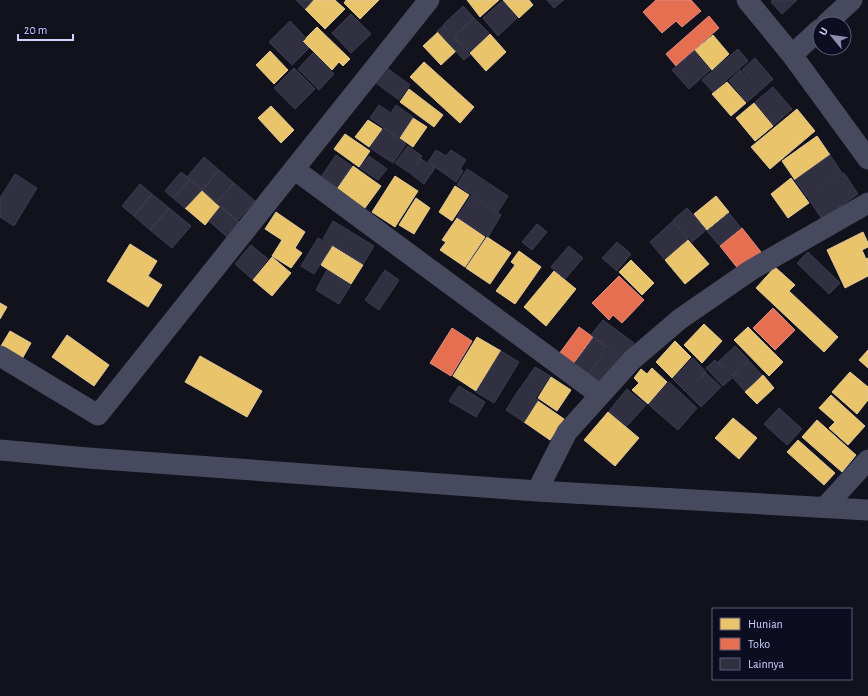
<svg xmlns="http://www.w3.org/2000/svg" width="868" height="696" font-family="'Alegreya Sans',sans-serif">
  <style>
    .homes { fill: #e9c46a; stroke: #e1c897 }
    .shops { fill: #e76f51; stroke: #e08d85 }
    .building { fill: #303040; stroke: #3c3d51 }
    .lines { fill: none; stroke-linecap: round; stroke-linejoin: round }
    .street { stroke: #474a5e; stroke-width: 21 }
  </style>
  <rect width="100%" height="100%" fill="#12121d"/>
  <!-- homes -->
  <path class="homes" d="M313 0H335L345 9 325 29 305 9Z
    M346 0H379L360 19 344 3Z
    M467 0H499L480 17Z
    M503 0H529L533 5 519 18Z
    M317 27 350 59 343 66 339 62 332 70 303 41Z
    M438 32 456 51 441 65 423 46Z
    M490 34 506 52 486 71 470 53Z
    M713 35 729 54 712 70 695 50Z
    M270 51 288 70 274 84 256 65Z
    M424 62 474 107 460 123 410 77Z
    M727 82 746 103 731 116 712 94Z
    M409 89 443 115 434 127 400 102Z
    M754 103 773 126 755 141 736 118Z
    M271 106 294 130 281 143 258 118Z
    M797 109 815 131 770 169 751 147Z
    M413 118 427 127 413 147 400 138Z
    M368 120 382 129 369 147 355 137Z
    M345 134 370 151 359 167 334 149Z
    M817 136 830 155 795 180 782 161Z
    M353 166 381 186 362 212 335 192Z
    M395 176 418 191 395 227 372 212Z
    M791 178 809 203 788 218 771 194Z
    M455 186 469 195 452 221 439 212Z
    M202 190 221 206 205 225 185 208Z
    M716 196 729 212 707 230 694 214Z
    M416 198 430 208 414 234 399 225Z
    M276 212 305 232 295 248 302 253 291 268 272 256 282 240 265 229Z
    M457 218 485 237 465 267 440 250 446 242 442 240Z
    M863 232 868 243V247L862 250 866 259 868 258V276L845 288 827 250Z
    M487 237 511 253 490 284 466 268Z
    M688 240 709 264 685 284 665 260Z
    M130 244 157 261 148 276 162 285 148 307 107 281Z
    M332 246 363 265 351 284 321 265Z
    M519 251 541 267 515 304 496 291 515 265 511 262Z
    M272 257 291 273 272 296 253 280Z
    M631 260 654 283 642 295 619 272Z
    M775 267 795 285 789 291 838 337 824 352 756 288Z
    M554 271 576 289 546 326 524 307Z
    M0 303 7 307 0 319Z
    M704 324 722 341 702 363 684 345Z
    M748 327 783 362 769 376 734 340Z
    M10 331 31 343 22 359 1 346Z
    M67 335 109 365 94 386 52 357Z
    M477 337 501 351 476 391 453 376Z
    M675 341 691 357 672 378 656 362Z
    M868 350V368L859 360Z
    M200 356 262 391 247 417 185 382Z
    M652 368 667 382 648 404 632 390 639 383 634 378 641 369 647 374Z
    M850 372 868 387V400L857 414 832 392Z
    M763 375 774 388 757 404 745 392Z
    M551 377 571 390 557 411 538 398Z
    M831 395 865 426 848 445 829 428 835 422 819 408Z
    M538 401 564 419 550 440 524 422Z
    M608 412 639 438 615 466 584 440Z
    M733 418 757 438 739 459 715 438Z
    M817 420 856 455 842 472 802 437Z
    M798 440 835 473 824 485 787 452Z"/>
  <!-- shops -->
  <path class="shops" d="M656 0H691L701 11 682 27 676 21 662 33 643 12Z
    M709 16 719 28 676 66 666 54Z
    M742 228 761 252 739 270 720 246Z
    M619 276 644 300 622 323 613 315 609 320 592 303Z
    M773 308 795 330 775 350 753 328Z
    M579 327 593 337 573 364 559 354Z
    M452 328 472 341 451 376 430 363Z"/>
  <!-- building -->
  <path class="building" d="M296 0H313L305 9Z
    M547 0H564L554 8Z
    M773 0H797L782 14 771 2Z
    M502 1 517 18 498 36 483 18Z
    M463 6 474 18 454 36 443 25Z
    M351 14 371 34 351 53 332 33Z
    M474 18 489 33 469 52 454 37Z
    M290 21 306 38 302 42 309 48 292 65 269 42Z
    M443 26 470 55 464 60 437 31Z
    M738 49 748 61 713 92 702 80Z
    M694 51 710 70 689 89 672 70Z
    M313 53 334 74 319 90 298 69Z
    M755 58 773 79 760 91 742 70Z
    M294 68 315 89 295 109 274 88Z
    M387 68 410 85 399 100 376 83Z
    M740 70 759 92 747 102 729 81Z
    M773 87 792 109 774 125 755 102Z
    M379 105 391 113 396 105 413 117 399 138 370 118Z
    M384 128 406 144 393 163 370 148Z
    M408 146 422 156 410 173 395 163Z
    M436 150 446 156 451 150 466 160 460 169 463 171 456 182 428 162Z
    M336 155 352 166 334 191 319 180Z
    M830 155 842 173 807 197 795 180Z
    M369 156 387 169 378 180 360 168Z
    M204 157 219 170 202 190 187 177Z
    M421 159 435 168 424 184 411 174Z
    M467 169 508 196 498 212 457 185Z
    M219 170 234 183 216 203 202 190Z
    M181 172 190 179 173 198 165 191Z
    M844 173 858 194 822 219 808 198Z
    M15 174 37 188 14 226 0 217V198Z
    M190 179 202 190 185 208 173 198Z
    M234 183 255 201 237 221 216 203Z
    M140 184 152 194 134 216 122 206Z
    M152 194 169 208 150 230 134 216Z
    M471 196 501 215 488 237 457 217Z
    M221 206 240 223 227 237 209 221Z
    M169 208 191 226 172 248 150 230Z
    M687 208 706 230 692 242 673 220Z
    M729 213 741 228 719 245 707 231Z
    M333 221 374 246 363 264 323 239Z
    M673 221 688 239 664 259 650 242Z
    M537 224 547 232 532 250 522 242Z
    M318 238 332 246 314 274 301 266Z
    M617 242 631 254 617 271 602 258Z
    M251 245 268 259 252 279 235 264Z
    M569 246 583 258 565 279 551 267Z
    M808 252 840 283 829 294 797 263Z
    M327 270 351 285 339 304 316 290Z
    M385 270 399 280 379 310 365 300Z
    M603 320 634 343 622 358 591 335Z
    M594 338 607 348 588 374 574 364Z
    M735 346 749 360 732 376 718 362Z
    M608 349 621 359 602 386 588 375Z
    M501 351 519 362 494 403 476 392Z
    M693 358 706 372 686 392 673 379Z
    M715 360 732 378 723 386 706 368Z
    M749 361 762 375 745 391 732 377Z
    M535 367 550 376 536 397 521 387Z
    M706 373 721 387 701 407 687 393Z
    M669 382 697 408 678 430 649 405Z
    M459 386 485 402 476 417 449 401Z
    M520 388 538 400 524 422 506 410Z
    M627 389 646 405 627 426 609 411Z
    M779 408 802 429 787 445 764 424Z"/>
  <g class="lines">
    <!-- street -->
    <path class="street" d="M747 0 792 55 868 159
      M826 24 852 0
      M792 55 820 29
      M294 169 600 395
      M0 356 98 415 429 0
      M0 450 88 458 537 491 868 510
      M537 491 567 432 632 360 680 319 751 270 868 203
      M825 507 868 460"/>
  </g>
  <!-- legend -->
  <rect x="712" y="608" width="140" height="72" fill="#0d0d22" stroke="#5a5c7a"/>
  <rect x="720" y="618" width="20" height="12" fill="#e9c46a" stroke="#5a5c7a"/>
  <text x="748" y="628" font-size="12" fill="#ced2ff">Hunian</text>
  <rect x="720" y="638" width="20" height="12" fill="#e76f51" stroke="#5a5c7a"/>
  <text x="748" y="648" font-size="12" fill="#ced2ff">Toko</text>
  <rect x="720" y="658" width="20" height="12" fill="#303040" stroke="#5a5c7a"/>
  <text x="748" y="668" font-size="12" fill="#ced2ff">Lainnya</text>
  <!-- north arrow -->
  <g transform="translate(832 36) rotate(299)"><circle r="19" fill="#0d0d22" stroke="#5a5c7a"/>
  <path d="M0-3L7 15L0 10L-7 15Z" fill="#8c8fb0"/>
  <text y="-6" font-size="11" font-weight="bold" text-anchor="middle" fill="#ced2ff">U</text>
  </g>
  <!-- scale -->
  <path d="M18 34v6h55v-6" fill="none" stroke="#ced2ff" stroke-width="2"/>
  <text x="24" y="34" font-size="12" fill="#ced2ff" stroke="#0d0d22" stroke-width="3" paint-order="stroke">20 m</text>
</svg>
